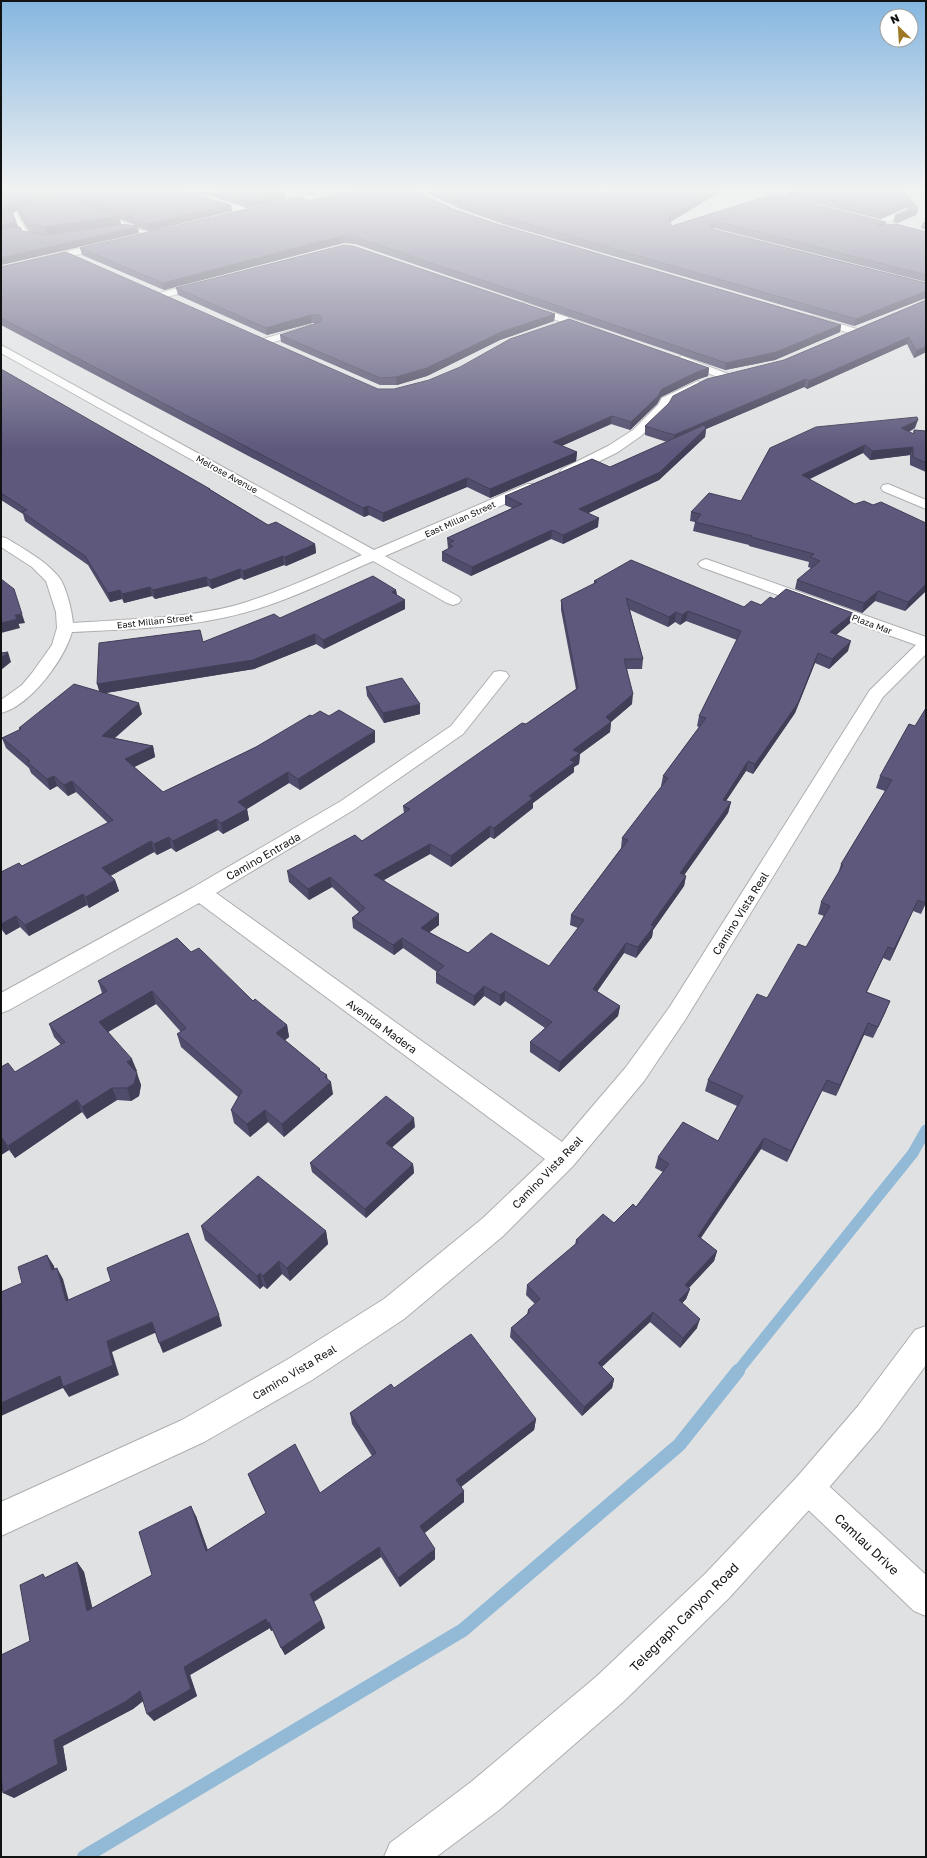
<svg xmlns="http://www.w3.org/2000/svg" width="927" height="1858" font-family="'Golos Text',sans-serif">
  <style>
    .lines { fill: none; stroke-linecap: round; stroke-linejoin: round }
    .stream-far1 { stroke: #92b9d5; stroke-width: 11 }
    .stream { stroke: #92b9d5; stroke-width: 14 }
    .service-casing { stroke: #adaeb0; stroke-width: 2 }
    .minor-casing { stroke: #adaeb0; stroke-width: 2 }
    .tertiary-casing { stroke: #adaeb0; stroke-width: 2 }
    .service { fill: #fff; fill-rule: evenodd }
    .minor { fill: #fff; fill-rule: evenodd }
    .tertiary { fill: #fff; fill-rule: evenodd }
    .wall { fill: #504c6b; fill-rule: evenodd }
    .shaded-wall { fill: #413e57 }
    .building { fill: #5d587c; stroke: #413e57; fill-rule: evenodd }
    .labels { text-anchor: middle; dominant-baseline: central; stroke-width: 4; stroke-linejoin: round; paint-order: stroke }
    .far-street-label { font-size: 9px; fill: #111212; stroke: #fff }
    .street-label { font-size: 11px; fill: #111212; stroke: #fff }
    .near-street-label { font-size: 13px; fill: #111212; stroke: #fff }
  </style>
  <rect width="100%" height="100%" fill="#e0e1e3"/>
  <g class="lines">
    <!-- stream-far1 -->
    <path class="stream-far1" d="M737 1372 913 1153 926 1130"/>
    <!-- stream -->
    <path class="stream" d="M84 1857 463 1630 679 1445 738 1371"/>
    <defs>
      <path id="service" d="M35 207V209L22 211 17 215 28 234 37 236 35 238 24 236 13 215 19 209Z
        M103 215 133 225 132 228 155 234 153 235 127 229 121 230V228L127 226 103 217Z"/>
      <path id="minor" d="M166 191C183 191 240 201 251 212L247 215 213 203Z
        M906 209 909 210V214L881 225 878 226 874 223Z
        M205 281 210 284 208 286 163 298 158 295 159 293Z
        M526 303 598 328 599 330 598 332H590L522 308 521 306 522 304Z
        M812 316 857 329 858 331 853 334 808 321 807 319Z
        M310 325 314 326 315 328 314 330 267 344 262 341 263 339Z
        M1 345 374 550 527 484H537L539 487 537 490 385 556 459 597 461 600 459 603 453 605 447 603 373 561C330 580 288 601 243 613 188 628 129 629 72 632 64 660 30 706 1 713V700L22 685 32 673 52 645 57 628 56 612 46 581 32 567 1 547V537L6 538C24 549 44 560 58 576 66 585 72 611 73 623 127 619 184 619 237 605 280 592 321 573 362 555L1 353Z
        M682 356 728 374 730 376 728 378H720L678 361 676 359 678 357Z
        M698 381 704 385 702 387 671 403 667 410 641 436 618 452 572 475H562L560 472 562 469 608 446 633 430 658 405 662 398Z
        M888 484 926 500V509L883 491 881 488 883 485Z
        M706 559 926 637V654L883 697 685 1020 644 1081 573 1166 503 1236 404 1319 312 1380 204 1442 1 1536V1502L182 1420 290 1358 384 1299 483 1218 545 1159 199 903 9 1010 1 1013V993L192 888 341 801 451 726 494 672 500 671 506 672 509 676 506 680 463 734 355 809 216 893 562 1142 626 1067 669 1008 870 690 916 645 701 567 698 564 701 561Z
        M808 1472 819 1477 926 1575V1616L914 1611 797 1499 792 1488 797 1477Z"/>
      <path id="tertiary" d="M325 191H341L275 209 271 206 272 204Z
        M740 191H755L799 202 800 204 796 207Z
        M111 241 116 244 114 246 1 273V267Z
        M926 1326V1365L880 1428 819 1499 729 1598 623 1702 499 1810 436 1857H384L390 1843 471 1782 597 1676 705 1574 797 1477 858 1406 915 1330Z"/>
    </defs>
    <!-- service casing -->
    <use href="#service" class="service-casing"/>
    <!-- minor casing -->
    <use href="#minor" class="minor-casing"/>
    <!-- tertiary casing -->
    <use href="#tertiary" class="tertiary-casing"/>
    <!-- service -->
    <use href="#service" class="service"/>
    <!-- minor -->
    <use href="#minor" class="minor"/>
    <!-- tertiary -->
    <use href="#tertiary" class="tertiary"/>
  </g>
  <!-- wall -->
  <path class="wall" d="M1 191H281L285 199 247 208 211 196 186 192 231 205 232 211 149 231 138 228 139 233 1 265ZM17 210 19 215 29 232 22 231 18 227 12 213ZM120 219 133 224 134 226 121 225Z
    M422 191H605L602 193 670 222 672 226 774 194 886 222 885 225 926 232V282L714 228 712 229 926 283V298L854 326 503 224 461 209Z
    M786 191H903L918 208 916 215 897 223 893 222 895 215 910 209 905 208 880 219 786 196Z
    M310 201 453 209 497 224 841 325 840 332 775 360 725 370 355 244 344 243 331 246 164 290 82 255 80 248Z
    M923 222H926V230L921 228Z
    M1 267 378 389H394L709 368 708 376 696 380 661 397 657 404 630 430 611 424 562 446 577 452 576 461 574 462 490 498 467 487 383 522 369 515 364 517 1 325Z
    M176 288 555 314 554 321 500 340 427 376 397 385H380L281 342 280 335 318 323H312L267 335 178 295Z
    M926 300V352L914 358 907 344 807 389 804 387 706 429 705 437 659 480 588 513 598 527 563 544 551 539 471 576 442 561V552L448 549 447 538 512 508 505 505V496L610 467 667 442 645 435V426L784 360Z
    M1 369 211 490 268 525 315 544 316 553 286 566 284 565 244 580 241 578 212 589 208 586 155 599 152 596 124 603 122 599 110 602 88 565 25 521 23 514 1 500Z
    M915 428 909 432 913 434 914 430 926 431V472L910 465V455L870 460 863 453 810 479 926 591 905 611 875 601 862 613 795 589 797 580 811 568 808 567 809 562 749 546V545L693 531 695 522 690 521 691 512 741 501 770 448Z
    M594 581 744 607 761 605 850 623 836 635 848 651 829 669 815 663 795 713 753 774 746 771 726 801 731 802 728 813 684 875 686 876 684 886 653 930 652 937 636 958 624 953 597 991 620 1006 618 1016 559 1072 530 1052V1042L545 1028 505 1001 500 1006 484 996 474 1006 436 983V973L437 972 403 948 394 955 353 928 352 918 359 912 332 887 309 900 289 882 287 871 362 841 404 813 403 806 526 724 576 689 561 610V600L594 584ZM630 610 668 627 675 622 680 625 686 621 737 640 699 716 697 726 699 727 663 776 661 786H662L622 838 621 848 571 915 570 925 578 928 549 966 468 953 429 932 439 925 384 880 430 854 451 867 490 837 494 839 533 808V803L574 772V767L579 764 580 754 610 732 611 722 632 704 627 669H642L643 659Z
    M396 590 397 595 405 600V609L324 649 316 644 254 669 105 693 142 714 115 738 153 746 155 757 134 767 163 792 256 747 312 716H329L375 742 300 790 289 783 247 809 249 820 223 834 218 830 176 852 171 848 157 855 154 852 110 876 115 880 119 891 89 908 87 905 29 936 20 927 6 935 1 929V872L22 866 108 823 76 792 68 796 57 786 50 790 31 773 29 768 6 748 2 738 20 730 19 728 99 691 203 642 280 618Z
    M366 687 420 714 384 723 367 696Z
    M909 724 926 903 921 914 913 911 890 961 883 958 867 992 890 1001 885 1013 873 1038 864 1035 836 1096 822 1091 787 1162 761 1149 701 1238 717 1251 714 1261 689 1288 690 1289 686 1299 682 1303 697 1328 680 1348 650 1322 602 1367 614 1379 612 1388 582 1416 510 1337 511 1328 527 1314 528 1310 535 1304 526 1295 527 1285 575 1245 576 1240 614 1223 636 1207 663 1172 655 1168 658 1157 718 1141 737 1106 705 1091 708 1080 767 998 806 947 824 916 818 914 821 902 838 874 841 864 885 791 876 788 880 776Z
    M191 952 253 1001 287 1025 289 1037 285 1040 321 1071 327 1079 333 1094 284 1137 268 1122 250 1137 234 1123 231 1110 238 1097 181 1047 177 1034 181 1032 156 1004 108 1032 137 1071 136 1072 141 1085 139 1096 131 1101 117 1100 87 1119 82 1112 15 1158 9 1150 1 1155V1067L15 1072 61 1045 54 1037 49 1024 102 993 98 981Z
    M415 1127 392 1147 413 1164 414 1173 366 1218 312 1172 310 1163Z
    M201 1226 326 1231 328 1244 290 1281 282 1274 267 1289 263 1286 260 1289 205 1240Z
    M394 1388 536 1419 534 1430 461 1487 464 1502 424 1533 435 1559 400 1587 381 1557 314 1602 322 1620 325 1628 285 1655 273 1630 271 1631 270 1628 190 1675 197 1696 154 1721 143 1701 133 1709 63 1746 67 1770 14 1798 30 1641 46 1577 77 1562 84 1572 92 1608 152 1575 196 1516 208 1550 266 1513 252 1484 248 1474 320 1493 372 1456 352 1424 350 1413Z"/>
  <!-- shaded-wall -->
  <path class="shaded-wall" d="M596 191H605L596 197Z
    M712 191H722L667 224 668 217Z
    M285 193V199L247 208 246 201Z
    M64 194 65 201 17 206V210L12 213 1 216V209L19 201Z
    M907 201 905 208 880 219 882 212Z
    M231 205 232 211 149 231 148 224Z
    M918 208 916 215 897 223 899 216Z
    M119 216 121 225 47 236 45 227Z
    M715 221 714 228 709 232V225Z
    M16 222 18 228 1 231V225Z
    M886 222 885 228 877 226Z
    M137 227 139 233 1 265V258Z
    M343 236 344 243 164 290 163 283Z
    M926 291V298L854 326 856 319Z
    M555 314 554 321 500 340 427 376 397 385 396 377 501 332Z
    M311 315 312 323 267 335 266 328Z
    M841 325 840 332 775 360 725 370 726 363Z
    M909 337 907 344 807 389 809 381Z
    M926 346V352L914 358 916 351Z
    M709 368 708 376 696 380 661 397 657 404 630 430 631 422 662 389 697 372Z
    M806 379 804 387 706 429 705 437 659 480 578 518 579 509 673 444 674 435Z
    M612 416 611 424 552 450 553 442Z
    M918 420 915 428 899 436 901 428Z
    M865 445 863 453 800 483 802 475Z
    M913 447 910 455 870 460 872 451Z
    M577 452 576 461 490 498V489Z
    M467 478V487L383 522V513Z
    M368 506 369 515 364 517 363 508Z
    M599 518 598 527 563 544V535Z
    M552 530 551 539 471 576 472 567Z
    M315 544 316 553 286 566 285 557Z
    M283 556 284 565 244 580 243 571Z
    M240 569 241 578 212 589 210 580Z
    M206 577 208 586 155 599 153 590Z
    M926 584V591L905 611 908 602Z
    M150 587 152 596 124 603 122 594Z
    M120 590 122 599 110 602 108 593Z
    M396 590 397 599 392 592Z
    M878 591 875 601 862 613 864 603Z
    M405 600V609L324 649 323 640Z
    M688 611 686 621 680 625 682 615Z
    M676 612 675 622 668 627 669 617Z
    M853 613 850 623 828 642 830 632Z
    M22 614 25 623 18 624 15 615Z
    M17 619 20 628 1 633V623Z
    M315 634 316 644 254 669 100 694 97 684Z
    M851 641 848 651 829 669 832 659Z
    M8 652 11 662 1 670V658Z
    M818 653 815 663 795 713 753 774 755 764Z
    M633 694 632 704 611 722 610 732 580 754 579 764 574 767V772L533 803V808L494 839V828L529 796 570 760 573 750 606 717Z
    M139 703 142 714 105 746 102 736Z
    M420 704V714L384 723 383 713Z
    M375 731V742L300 790 298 779Z
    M153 746 155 757 128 770 125 759Z
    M748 761 746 771 720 810 723 800Z
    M288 772 289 783 240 813 238 802Z
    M54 776 57 786 50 790 47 779Z
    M72 781 76 792 68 796 64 785Z
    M731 802 728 813 678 884 680 873Z
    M247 809 249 820 223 834 221 823Z
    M216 819 218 830 176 852 173 841Z
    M490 826V837L451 867V856Z
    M169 837 171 848 157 855 154 844Z
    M151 841 154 852 105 879 102 868Z
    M430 844V854L375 885 374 875Z
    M686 876 684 886 653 930 652 937 636 958 638 947 651 925Z
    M330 877 332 887 309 900 308 889Z
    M115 880 119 891 89 908 86 897Z
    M83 894 87 905 29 936 25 925Z
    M918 900 913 911 890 961 894 949Z
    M439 914V925L422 938 421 928Z
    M16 916 20 927 6 935 1 924Z
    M402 938 403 948 394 955 393 945Z
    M626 943 624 953 592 999 593 989Z
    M888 947 883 958 861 1003 866 992Z
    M484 986V996L474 1006V996Z
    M152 991 156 1004 103 1035 99 1022Z
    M505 991V1001L500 1006V995Z
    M890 1001 885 1013 873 1038 878 1027Z
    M620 1006 618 1016 559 1072 560 1062Z
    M868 1023 864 1035 836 1096 840 1085Z
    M287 1025 289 1037 279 1045 276 1033Z
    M132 1059 137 1071 132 1075 127 1062Z
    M137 1073 141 1085 139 1096 131 1101 127 1088Z
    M327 1075 328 1084 331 1082 333 1094 284 1137 282 1124Z
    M827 1080 822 1091 787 1162 791 1151Z
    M112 1088 117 1100 87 1119 82 1107Z
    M77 1100 82 1112 15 1158 8 1146Z
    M265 1110 268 1122 250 1137 247 1124Z
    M414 1118 415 1127 387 1152 386 1143Z
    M2 1138 9 1150 1 1155V1139Z
    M764 1138 761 1149 695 1246 698 1236Z
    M413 1164 414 1173 366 1218 365 1209Z
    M326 1231 328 1244 290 1281 287 1268Z
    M717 1251 714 1261 682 1295 685 1285Z
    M47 1255 54 1266 58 1281 52 1270Z
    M279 1261 282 1274 267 1289 263 1276Z
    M57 1268 63 1279 72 1312 66 1301Z
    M260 1273 263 1286 260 1289 257 1276Z
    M690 1289 686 1299 676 1310 679 1300Z
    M653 1312 650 1322 596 1372 598 1363Z
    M219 1315 222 1326 163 1353 159 1343Z
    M700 1319 697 1328 680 1348 683 1338Z
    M152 1322 157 1332 112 1352 119 1375 69 1397 63 1388 1 1416V1403L107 1341Z
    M614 1379 612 1388 582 1416 584 1407Z
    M536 1419 534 1430 457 1490 456 1480Z
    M464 1491V1502L421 1536 420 1526Z
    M191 1506 196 1516 211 1561 206 1551Z
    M379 1547 381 1557 313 1602 310 1594Z
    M435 1549V1559L400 1587 398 1578Z
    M77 1562 84 1572 95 1619 87 1611Z
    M266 1619 269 1622 273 1630 271 1631 270 1628 190 1675 197 1696 154 1721 147 1714 184 1667Z
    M322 1620 325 1628 285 1655 281 1648Z
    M140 1691 147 1698 133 1709 63 1746 67 1770 14 1798 3 1793 54 1740Z"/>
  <!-- building -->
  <path class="building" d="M1 191H182L231 205 148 224 133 221 132 217 64 194 19 201 11 206 1 209Z
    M215 191H281L285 193 246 201Z
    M351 191H415L453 209 497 224 841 325 776 352 726 363 355 237 343 236 330 239 163 283 80 248 298 197 310 201Z
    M435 191H598L602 193 608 191H712L668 217 672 226 774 194 886 222 877 226 896 224 926 232V275L715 221 709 225 712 229 926 283V291L856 319 504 217 461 202Z
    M791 191H903L918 208 899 216 895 215 911 209 912 203 907 201 882 212Z
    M63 196 119 216 45 227 27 223 17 206 20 203Z
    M12 212 16 222 1 225V214Z
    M126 224 137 227 1 258V229L20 227 22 231 46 235Z
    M344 245 353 246 555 314 501 332 427 368 396 377 380 378 280 335 320 322 322 318 319 315H311L266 328 176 288Z
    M66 252 378 389H394L429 380 460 367 510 339 569 319 709 368 697 372 662 389 658 396 631 422 612 416 553 442 577 452 575 453 490 489 467 478 383 513 368 506 363 508 1 318V267Z
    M926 300V346L916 351 909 337 809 381 806 379 674 435 645 426 669 403 673 396 707 379 784 360Z
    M1 369 210 489H209L268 525 276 522 315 544 285 557 283 556 243 571 240 569 210 580 206 577 153 590 150 587 122 594 120 590 108 593 85 556 22 512 27 510 1 493Z
    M917 417 918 420 901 428 914 434V430L926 431V463L913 457V447L872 451 865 445 802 475 855 504 864 501 873 505 881 502 926 523V584L908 602 878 591 864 603 797 580 820 561 810 557 814 554 751 537 752 536 695 522 701 514 691 512 709 493 741 501 770 448 816 427Z
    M704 425 706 428 660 472 579 509 599 518 563 535 552 530 472 567 442 552 453 546 448 544 454 541 447 538 522 504 505 496 592 459 610 467Z
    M631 560 744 607 751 601 761 605 770 597 774 599 786 589 853 613 830 632 851 641 832 659 818 653 798 703 755 764 748 761 723 800 731 802 680 873 686 876 651 925 654 926 638 947 626 943 593 989 620 1006 560 1062 530 1042 552 1022 505 991 500 995 484 986 474 996 436 973 444 966 402 938 393 945 352 918 365 908 330 877 308 889 287 871 355 835 362 841 410 809 403 806 522 723 526 724 578 688 561 600 597 582 594 581ZM626 598 669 617 676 612 682 615 688 611 741 631 699 716 706 718 663 776 668 778 622 838 628 840 571 915 584 920 549 966 491 933 468 953 421 928 439 914 374 875 430 844 451 856 490 826 494 828 533 798 529 796 575 762 570 760 580 753 573 750 611 722 606 717 633 694 624 659H643Z
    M373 576 396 590 392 592 405 600 323 640 315 634 253 660 97 684 99 643 200 630 203 642 274 614 280 618Z
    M1 579 14 589 22 614 15 615 17 619 1 623Z
    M8 652 1 658V653Z
    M402 678 420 704 383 713 366 687Z
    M74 684 139 703 102 736 153 746 125 759 163 792 256 747 310 715 312 716 320 711 329 716 339 710 375 731 298 779 288 772 238 802 247 809 221 823 216 819 173 841 169 837 154 844 151 841 102 868 115 880 86 897 83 894 25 925 16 916 1 924V872L19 863 22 866 113 820 72 781 64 785 54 776 47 779 27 762 30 761 2 738 21 729 19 728Z
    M926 708V903L918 900 894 949 888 947 866 992 890 1001 878 1027 868 1023 840 1085 827 1080 791 1151 764 1138 698 1236 717 1251 685 1285 690 1289 679 1300 700 1319 683 1338 653 1312 598 1363 614 1379 584 1407 511 1328 530 1312 528 1310 540 1299 527 1285 578 1242 576 1240 603 1214 614 1223 633 1204 636 1207 669 1164 658 1157 683 1122 718 1141 743 1096 708 1080 757 994 767 998 798 944 806 947 830 906 821 902 843 865 841 864 892 780 880 776 909 724 915 726Z
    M177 938 191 952 199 948 253 1001 255 999 287 1025 276 1033 320 1069 319 1070 327 1075 325 1077 331 1082 282 1124 265 1110 247 1124 231 1110 242 1091 177 1034 186 1028 152 991 99 1022 132 1059 127 1062 137 1073 134 1084 127 1088H112L82 1107 77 1100 8 1146 2 1138 1 1139V1067L8 1063 15 1072 65 1042 49 1024 107 991 98 981Z
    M386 1096 414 1118 386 1143 413 1164 365 1209 310 1163Z
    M258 1176 326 1231 287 1268 279 1261 263 1276 260 1273 257 1276 201 1226Z
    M188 1233 219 1315 159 1343 152 1322 107 1341 113 1365 63 1387 60 1376 1 1403V1313H2L1 1308V1292L22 1283 18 1267 47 1255 52 1270 57 1268 66 1301 111 1281 107 1268Z
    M471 1334 536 1419 456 1480 464 1491 420 1526 435 1549 398 1578 379 1547 310 1594 322 1620 281 1648 269 1622 267 1623 266 1619 184 1667 191 1689 147 1714 140 1691 125 1702 54 1740 58 1764 3 1793 1 1777V1655L30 1641 20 1585 43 1574 45 1578 77 1562 87 1611 152 1575 139 1532 191 1506 206 1551 266 1513 248 1474 295 1444 320 1493 376 1453 350 1413 391 1384 394 1388Z"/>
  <!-- sky -->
  <linearGradient id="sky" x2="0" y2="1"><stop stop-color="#85b6e0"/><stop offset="0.42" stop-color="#f1f2f2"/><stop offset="1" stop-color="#f1f2f2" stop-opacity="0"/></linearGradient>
  <rect width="927" height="451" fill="url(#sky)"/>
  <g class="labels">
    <!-- far-street labels -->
    <g class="far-street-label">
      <text transform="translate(227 474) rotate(29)">Melrose Avenue</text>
      <text transform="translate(460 519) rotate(-24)">East Millan Street</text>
      <text transform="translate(155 621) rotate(-6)">East Millan Street</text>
      <text transform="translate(872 624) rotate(20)">Plaza Mar</text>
    </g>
    <!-- street labels -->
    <g class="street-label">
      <text transform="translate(263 856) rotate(-30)">Camino Entrada</text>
      <text transform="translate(740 913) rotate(-58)">Camino Vista Real</text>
      <text transform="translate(382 1026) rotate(36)">Avenida Madera</text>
      <text transform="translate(547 1172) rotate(-46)">Camino Vista Real</text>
      <text transform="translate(294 1372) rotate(-31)">Camino Vista Real</text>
    </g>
    <!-- near-street labels -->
    <g class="near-street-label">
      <text transform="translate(867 1544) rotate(43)">Camlau Drive</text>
      <text transform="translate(684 1617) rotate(-45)">Telegraph Canyon Road</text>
    </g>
  </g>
  <!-- border -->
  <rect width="927" height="1858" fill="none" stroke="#111212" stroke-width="4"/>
  <!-- north arrow -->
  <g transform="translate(899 28) rotate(335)"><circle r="19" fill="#ffffff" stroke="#a0a0a0"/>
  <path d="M0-3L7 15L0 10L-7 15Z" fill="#9e7824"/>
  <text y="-6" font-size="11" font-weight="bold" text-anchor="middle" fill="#111212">N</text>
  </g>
</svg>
